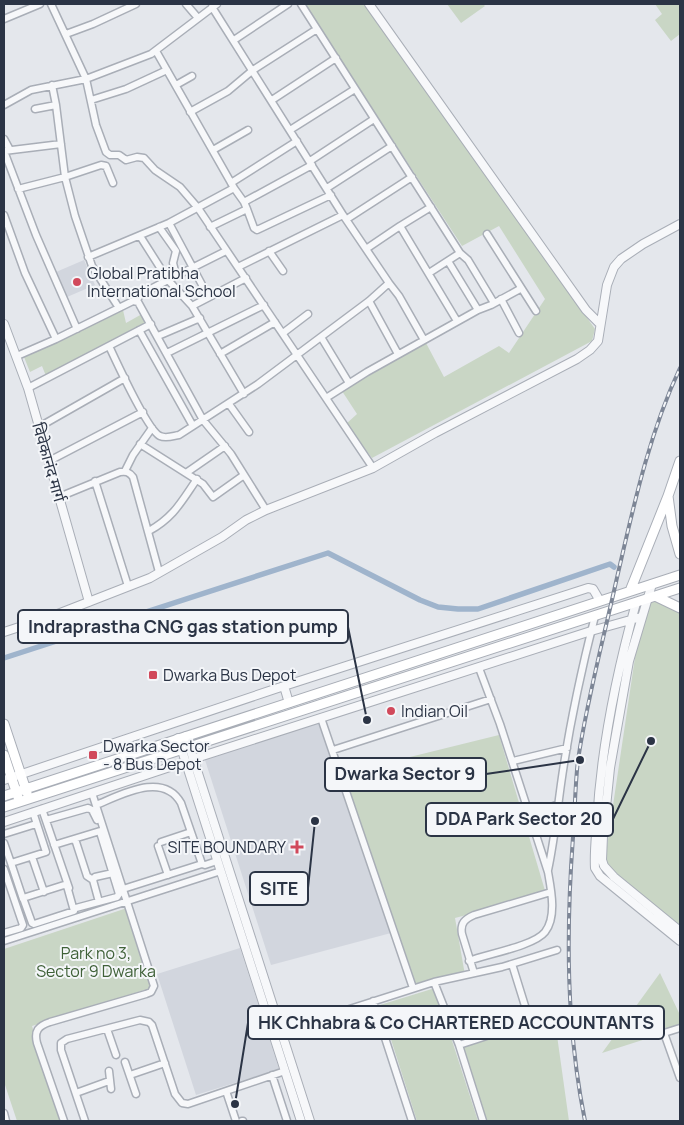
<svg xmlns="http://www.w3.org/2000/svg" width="684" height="1125" font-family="Manrope,'Noto Sans Devanagari',sans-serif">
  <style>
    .built { fill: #d2d6de }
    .green { fill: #c9d6c5 }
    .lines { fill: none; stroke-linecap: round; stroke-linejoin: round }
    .canal { stroke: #9fb4cc; stroke-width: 5.5 }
    .minor-casing { stroke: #a9aeb7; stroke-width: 9 }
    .tertiary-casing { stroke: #a9aeb7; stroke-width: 10 }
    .secondary-casing { stroke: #a9aeb7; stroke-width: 11 }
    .minor { stroke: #f7f8fa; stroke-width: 6 }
    .tertiary { stroke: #f7f8fa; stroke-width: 8 }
    .secondary { stroke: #fff; stroke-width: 9 }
    .rail-casing { stroke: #7d8696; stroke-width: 4 }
    .rail { stroke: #f4f6f9; stroke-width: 2; stroke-dasharray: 5.5; stroke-linecap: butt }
    .poi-dot { fill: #d1495b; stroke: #f4f6f9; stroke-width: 2 }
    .labels { text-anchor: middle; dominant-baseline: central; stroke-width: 4; stroke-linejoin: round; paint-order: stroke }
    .poi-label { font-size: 16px; fill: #2b3445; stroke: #f4f6f9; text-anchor: start }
    .street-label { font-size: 16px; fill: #2b3445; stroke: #f4f6f9 }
    .park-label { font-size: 16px; fill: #3f6138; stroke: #f4f6f9 }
    .leader { fill: none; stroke: #2b3445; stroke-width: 2 }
    .callout-dot { fill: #2b3445; stroke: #f4f6f9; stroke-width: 2 }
    .callout { fill: #f4f6f9; stroke: #2b3445; stroke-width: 2 }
    .callout-label { font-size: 18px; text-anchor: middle; font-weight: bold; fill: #2b3445 }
  </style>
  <rect width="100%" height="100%" fill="#e4e7ec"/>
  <!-- built -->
  <path class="built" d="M84 260 95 285 67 297 56 272Z
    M319 721 391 933 271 965 205 760Z
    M240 948 279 1069 196 1095 157 974Z"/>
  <!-- green -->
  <path class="green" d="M304 4H366L595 329 592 341 372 458 346 424 357 414 342 391 426 343 444 377 499 346 509 353 545 299 499 226 462 246Z
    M447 4H483L485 6 461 23Z
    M655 4H680V34L671 41 655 20 662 14Z
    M123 310 126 323 142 314 147 322 46 376 42 366 30 372 24 357Z
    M648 598 669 602 680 611V931L604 866 641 617Z
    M499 735 546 894 455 918 465 975 413 988 341 774Z
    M127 908 154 987 32 1026 62 1121H17L4 1082V949Z
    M660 973 680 1015V1028L602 1053Z
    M435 988 478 1121H417L380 1005Z
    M554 1014 569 1121H484L459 1045Z"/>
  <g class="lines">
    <!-- canal -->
    <path class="canal" d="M4 658 328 553 420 600 438 607 458 609H478L610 564 614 567"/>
    <defs>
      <path id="minor" d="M51 4 86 79 96 125 106 152 110 155H119L126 160 137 157 144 158 155 170 180 187 198 208 373 468
        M186 4 198 18
        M301 4 460 253 468 260 494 303
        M4 19 40 4
        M66 34 93 24 136 4
        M234 40 288 4
        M52 85 56 105 65 177 75 216 92 266 119 308
        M176 85 192 76
        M91 100 126 89 167 70
        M272 100 336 58
        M4 105 31 90 86 79 151 54 217 4
        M35 109 56 105
        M190 112 228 91 253 70 317 29
        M290 130 355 89
        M4 139 10 150
        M61 144 4 151 36 235 77 329
        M213 150 248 130
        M310 161 374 119
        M231 183 297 141
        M234 188 244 202
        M327 188 392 146
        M18 189 65 177 101 165 106 166 113 183
        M247 209 254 228 257 230 331 195
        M4 215 25 273 56 339
        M347 219 412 177
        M169 223 208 296
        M400 226 431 207
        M159 227 176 251 173 263 176 275
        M210 227 247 209 244 202 312 165
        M487 234 536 311
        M366 249 400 226 457 321
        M226 251 168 280 192 306 246 278
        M269 251 283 271
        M88 257 169 223 234 188 156 51
        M448 261 478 310
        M238 267 343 215
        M429 273 460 253
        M389 283 399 296 424 340
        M501 299 519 333
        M136 301 141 294 168 280 140 236
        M369 301 398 354
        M192 306 244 394
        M139 330 193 426
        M283 333 308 314
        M158 336 200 318
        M321 337 349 383
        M109 346C116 361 148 431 160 436 166 439 173 436 179 435L258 384 369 301 389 283 343 215 212 7
        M167 353 264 305
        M220 354 275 322
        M17 356 56 339 133 301 138 302 203 420 231 454 266 510
        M28 388 151 324
        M326 398 367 372 478 310 491 305 520 289
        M229 404 249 432
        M39 427 125 378
        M140 444 203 484 213 497 244 475
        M49 461 143 412
        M125 471 133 455 152 428
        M186 473 225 446
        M95 481 128 586
        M59 497 120 472C126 471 129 472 133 477L159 572
        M149 531C174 517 181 502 197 479
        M321 718 413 988
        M333 750 491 699
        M513 761 567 748
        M96 805C121 795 163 771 181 803L202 864 205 865 217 861
        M42 809 69 888
        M529 815 559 804
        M46 820 88 808 92 810 97 820
        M4 834 36 824
        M75 839 87 876 93 880
        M161 842 191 832
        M4 843 11 863 46 852 33 812
        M54 845 100 831
        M158 846 168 875
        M32 857 44 892
        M11 863 23 899
        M4 869 23 925 21 928 4 933
        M548 870C554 842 557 813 561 784 569 727 581 671 595 616
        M64 885 67 886 74 911 34 924 32 923 23 898Z
        M123 889 202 864
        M99 902 93 880 95 877 113 873
        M76 908 117 897 119 894 100 832
        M4 941 221 871
        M469 961C487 954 534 946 545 932 557 917 551 889 548 872L500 724 479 668
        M512 964 530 1022
        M474 973 462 934C460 923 465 919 474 915L551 892
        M434 982 459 1045 483 1121
        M373 1001 412 1121
        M680 1028 664 1033 680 1078
        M107 1029 116 1055
        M281 1031 434 982 502 967 557 950
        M459 1045 554 1014
        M125 1062 136 1094
        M109 1071 111 1089
        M130 1075 165 1063
        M272 1075 287 1121
        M226 1091 236 1121
        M76 1093 109 1081
        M4 1113 6 1121
        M64 1121 37 1043C34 1031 38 1026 50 1022L146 994 151 992 154 986 92 793
        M85 1121 61 1050V1043L67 1039 140 1020 149 1022 152 1025 175 1094 182 1103 188 1104 285 1071
        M242 1121H243"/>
      <path id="tertiary" d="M369 4 586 310 600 324
        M4 324 28 388 89 602
        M652 584 629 661 610 768 603 836 602 860 604 866 614 877 680 931
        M636 603C616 675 601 747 597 822 596 837 594 853 595 868L600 876 680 941
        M4 632 50 617 150 578 222 537 246 520 266 510 373 468 435 433 577 359 590 350 598 341 607 285 614 267 621 259 643 244 680 224
        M284 686 289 703
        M186 736 310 1121
        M178 738 301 1121
        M193 759 591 631 641 617
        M4 780 284 686 588 588 593 589 600 601
        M4 822 185 762"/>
      <path id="secondary" d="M680 461 668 496 672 526 680 554
        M630 591 668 496
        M655 596 680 608
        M4 724 27 793
        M4 755 18 797
        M4 796 680 575
        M4 807 680 588"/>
    </defs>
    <!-- minor casing -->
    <use href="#minor" class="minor-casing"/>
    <!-- tertiary casing -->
    <use href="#tertiary" class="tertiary-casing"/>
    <!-- secondary casing -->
    <use href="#secondary" class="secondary-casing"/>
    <!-- minor -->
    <use href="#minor" class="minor"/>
    <!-- tertiary -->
    <use href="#tertiary" class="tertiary"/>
    <!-- secondary -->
    <use href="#secondary" class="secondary"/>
    <defs>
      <path id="rail" d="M585 1121C566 1027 566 932 573 837 575 811 575 785 578 760 587 700 603 641 616 582 633 509 648 436 680 368"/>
    </defs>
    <!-- rail casing -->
    <use href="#rail" class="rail-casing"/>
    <!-- rail -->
    <use href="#rail" class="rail"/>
  </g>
  <!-- markers -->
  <g class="poi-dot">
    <circle cx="77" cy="282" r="5"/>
    <rect x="148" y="670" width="10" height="10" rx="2.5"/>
    <circle cx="391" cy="711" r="5"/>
    <rect x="88" y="750" width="10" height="10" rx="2.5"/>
    <path d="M294.5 839.5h5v5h5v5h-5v5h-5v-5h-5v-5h5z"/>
  </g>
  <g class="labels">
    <!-- poi labels -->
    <g class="poi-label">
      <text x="87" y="273">Global Pratibha<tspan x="87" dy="18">International School</tspan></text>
      <text x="163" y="675">Dwarka Bus Depot</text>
      <text x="401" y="711">Indian Oil</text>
      <text x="103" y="746">Dwarka Sector<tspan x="103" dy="18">- 8 Bus Depot</tspan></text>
      <text x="286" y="847" text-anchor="end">SITE BOUNDARY</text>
    </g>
    <!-- street labels -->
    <g class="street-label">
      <text transform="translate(49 462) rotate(74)">विवेकानंद मार्ग</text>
    </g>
    <!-- park labels -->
    <g class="park-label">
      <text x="96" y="953">Park no 3,<tspan x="96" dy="18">Sector 9 Dwarka</tspan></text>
    </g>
  </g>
  <!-- callouts -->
  <path class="leader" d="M367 720L348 627M580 760L486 774M651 741L613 819M315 821L308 888M235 1104L248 1023"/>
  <g class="callout-dot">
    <circle cx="367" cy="720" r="5"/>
    <circle cx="580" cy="760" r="5"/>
    <circle cx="651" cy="741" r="5"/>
    <circle cx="315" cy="821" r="5"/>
    <circle cx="235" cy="1104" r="5"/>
  </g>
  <g class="callout">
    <rect x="18" y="610" width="330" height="33" rx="5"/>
    <rect x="325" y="758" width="161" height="33" rx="5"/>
    <rect x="426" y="803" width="187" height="33" rx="5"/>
    <rect x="250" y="872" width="58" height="33" rx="5"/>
    <rect x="248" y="1006" width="416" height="33" rx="5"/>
  </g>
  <g class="callout-label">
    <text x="183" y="633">Indraprastha CNG gas station pump</text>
    <text x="405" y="780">Dwarka Sector 9</text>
    <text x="519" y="825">DDA Park Sector 20</text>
    <text x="279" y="895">SITE</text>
    <text x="456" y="1029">HK Chhabra &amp; Co CHARTERED ACCOUNTANTS</text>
  </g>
  <!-- border -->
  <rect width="684" height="1125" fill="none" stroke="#2b3445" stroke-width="10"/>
</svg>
